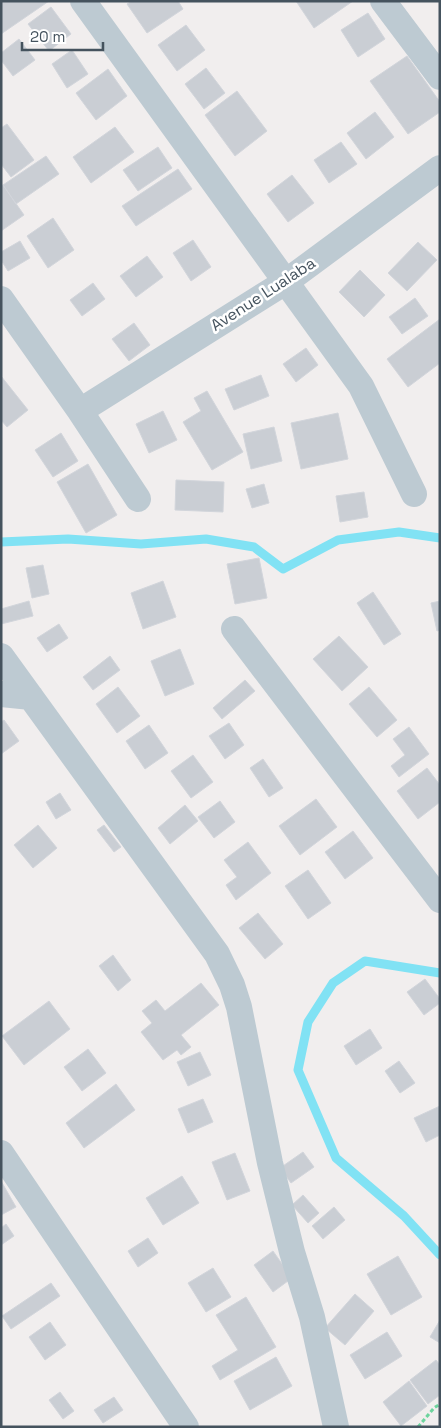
<svg xmlns="http://www.w3.org/2000/svg" width="441" height="1428" font-family="'Space Grotesk',sans-serif">
  <style>
    .lines { fill: none; stroke-linecap: round; stroke-linejoin: round }
    .stream { stroke: #81e2f4; stroke-width: 9 }
    .building { fill: #caced4; stroke: #d2d5db }
    .path { stroke: #6dd49d; stroke-width: 3; stroke-dasharray: 4 2.5; stroke-linecap: butt }
    .minor { stroke: #bdcad2; stroke-width: 26 }
    .labels { text-anchor: middle; dominant-baseline: central; stroke-width: 5; stroke-linejoin: round; paint-order: stroke }
    .street-label { font-size: 16px; fill: #45535e; stroke: #fff }
  </style>
  <rect width="100%" height="100%" fill="#f1eeee"/>
  <g class="lines">
    <!-- stream -->
    <path class="stream" d="M1 542 68 539 141 544 206 539 254 547 283 569 338 540 399 532 440 538
      M440 973 365 961 333 983 308 1022 298 1070 336 1158 404 1216 440 1255"/>
  </g>
  <!-- building -->
  <path class="building" d="M1 1H49L1 34Z
    M132 1H178L183 9 147 33 127 4Z
    M296 1H353L314 28Z
    M51 7 71 34 49 51 28 24Z
    M368 13 385 39 358 57 341 30Z
    M186 25 205 50 177 71 158 45Z
    M19 39 35 60 13 76 1 60V53Z
    M72 50 88 74 67 88 52 64Z
    M407 56 440 102V112L408 134 370 81Z
    M206 68 225 93 204 109 185 84Z
    M108 69 127 96 96 120 76 93Z
    M237 91 267 131 235 156 205 115Z
    M375 112 394 137 366 159 347 133Z
    M7 124 34 160 11 177 1 164V128Z
    M115 127 134 152 91 183 73 157Z
    M341 142 357 164 329 183 314 160Z
    M158 147 172 168 138 191 123 170Z
    M46 156 59 174 16 204 3 185Z
    M178 169 192 189 136 226 122 206Z
    M292 175 314 203 288 222 267 194Z
    M3 185 24 215 1 231V186Z
    M53 218 74 250 48 268 27 236Z
    M193 240 211 267 191 281 173 253Z
    M20 241 30 258 8 271 1 260V252Z
    M418 242 437 260 407 291 388 273Z
    M147 256 163 277 136 297 120 276Z
    M360 270 385 295 364 317 339 292Z
    M93 283 105 299 82 316 70 300Z
    M415 298 428 316 402 334 389 317Z
    M440 319V363L408 387 387 359Z
    M134 323 150 345 129 361 112 339Z
    M306 348 318 365 296 382 283 364Z
    M261 375 269 396 234 410 225 389Z
    M1 376 28 410 7 427 1 420Z
    M207 391 243 452 212 470 183 422 201 411 194 398Z
    M163 411 177 440 149 453 136 424Z
    M338 413 348 459 301 469 291 423Z
    M274 427 282 461 251 469 243 434Z
    M61 433 78 461 53 477 35 450Z
    M88 464 117 515 86 533 57 482Z
    M176 480 224 482 223 512 175 510Z
    M264 484 269 503 252 508 246 489Z
    M364 492 368 517 340 522 336 496Z
    M259 558 267 598 235 604 227 564Z
    M43 565 49 594 32 598 26 568Z
    M163 581 176 617 143 629 131 593Z
    M373 592 401 634 384 645 357 603Z
    M29 601 33 616 1 624V609Z
    M440 601V630L437 631 431 603Z
    M59 624 68 638 47 652 37 638Z
    M339 636 368 667 342 691 313 659Z
    M180 649 194 684 165 696 151 661Z
    M110 656 120 670 93 690 83 677Z
    M245 680 255 691 222 719 213 708Z
    M118 687 140 716 117 733 96 704Z
    M369 687 397 720 377 737 349 704Z
    M4 720 19 741 1 754V722Z
    M229 723 244 745 225 759 209 736Z
    M149 725 168 753 145 769 126 741Z
    M409 727 429 754 399 777 391 766 405 755 393 739Z
    M193 755 213 782 191 798 171 771Z
    M263 759 283 788 269 797 250 768Z
    M427 768 440 785V802L418 819 397 791Z
    M60 793 71 810 56 819 46 802Z
    M316 799 337 827 300 855 279 826Z
    M220 801 235 822 214 838 198 817Z
    M185 805 198 821 170 844 158 828Z
    M38 825 57 848 33 868 14 845Z
    M104 825 121 847 114 852 97 830Z
    M353 831 373 858 345 879 325 852Z
    M248 842 271 873 236 900 226 885 237 877 224 860Z
    M308 870 331 903 308 919 285 886Z
    M258 913 283 944 265 959 239 928Z
    M113 955 131 980 118 991 99 966Z
    M425 979 440 999V1003L424 1015 407 992Z
    M201 983 219 1005 181 1035 191 1047 181 1055 177 1050 163 1060 141 1032 152 1023 142 1011 156 1000 165 1011Z
    M49 1001 70 1029 24 1065 2 1036Z
    M370 1029 382 1048 356 1065 344 1046Z
    M88 1049 106 1073 82 1091 64 1067Z
    M200 1052 211 1075 188 1086 177 1062Z
    M399 1061 415 1083 400 1093 385 1071Z
    M116 1084 135 1110 84 1148 66 1123Z
    M203 1099 213 1122 188 1133 178 1109Z
    M440 1106V1135L426 1142 414 1118Z
    M303 1152 314 1167 291 1183 280 1168Z
    M235 1153 250 1191 227 1200 212 1162Z
    M182 1176 199 1203 163 1225 146 1198Z
    M1 1181 16 1207 1 1215Z
    M303 1195 319 1213 308 1223 292 1205Z
    M334 1207 345 1220 323 1239 312 1226Z
    M6 1224 14 1236 1 1245V1228Z
    M148 1238 158 1253 138 1267 128 1251Z
    M273 1251 292 1278 273 1292 254 1265Z
    M398 1256 422 1297 391 1315 367 1274Z
    M213 1268 231 1297 206 1312 188 1283Z
    M51 1283 60 1296 11 1329 2 1316Z
    M355 1294 374 1311 345 1345 325 1328Z
    M246 1297 276 1347 220 1380 212 1366 238 1350 216 1315Z
    M440 1320V1343L430 1337Z
    M50 1322 66 1345 45 1360 29 1337Z
    M387 1332 402 1356 365 1379 350 1355Z
    M276 1357 292 1386 250 1410 234 1381Z
    M436 1360 440 1365V1395L428 1404 410 1380Z
    M409 1381 427 1406 401 1426 383 1402Z
    M60 1392 74 1411 63 1419 49 1400Z
    M114 1397 123 1410 103 1423 94 1410Z"/>
  <g class="lines">
    <!-- path -->
    <path class="path" d="M418 1427 434 1408 440 1404"/>
    <!-- minor -->
    <path class="minor" d="M83 1 361 386 414 494
      M383 1 440 77
      M1 299 80 411 138 499
      M80 411 287 281 440 168
      M234 629 440 900
      M1 656 217 954 232 985 239 1007 270 1163 292 1252 312 1317 336 1427
      M1 694 31 697
      M1 1153 186 1427"/>
  </g>
  <g class="labels">
    <!-- street labels -->
    <g class="street-label">
      <text transform="translate(263 294) rotate(-33)">Avenue Lualaba</text>
    </g>
  </g>
  <!-- border -->
  <rect width="441" height="1428" fill="none" stroke="#45535e" stroke-width="5"/>
  <!-- scale -->
  <path d="M22 42v8h81v-8" fill="none" stroke="#45535e" stroke-width="2.5"/>
  <text x="30" y="42" font-size="15" fill="#45535e" stroke="#ffffff" stroke-width="4" paint-order="stroke">20 m</text>
</svg>
